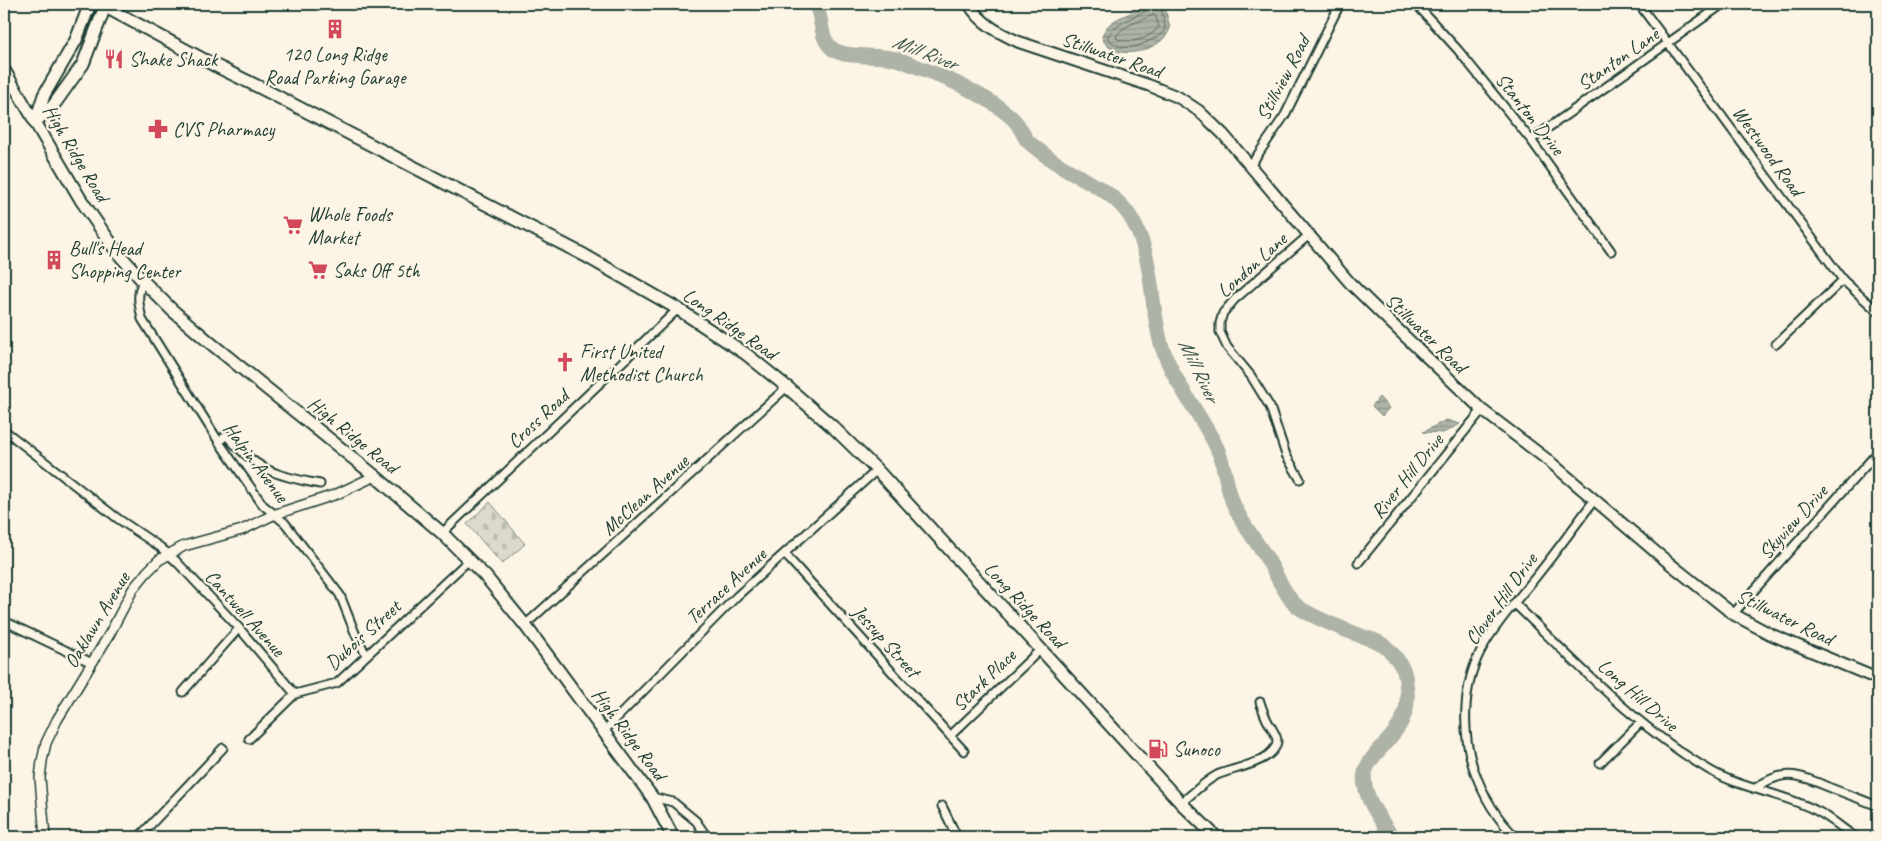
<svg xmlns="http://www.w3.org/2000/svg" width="1882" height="841" font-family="Caveat,sans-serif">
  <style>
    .cemetery { fill: url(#cemetery-stones); stroke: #7e8c80 }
    .water { fill: url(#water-rules); stroke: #758479 }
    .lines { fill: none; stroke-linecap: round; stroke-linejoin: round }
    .shore { stroke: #586c62; stroke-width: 1 }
    .river { stroke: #aeb3a7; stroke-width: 15 }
    .minor-casing { stroke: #1f3d34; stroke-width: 11 }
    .tertiary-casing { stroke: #1f3d34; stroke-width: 12 }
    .secondary-casing { stroke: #1f3d34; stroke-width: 14 }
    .primary-casing { stroke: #1f3d34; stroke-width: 15 }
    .minor { stroke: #fcf5e5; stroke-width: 7 }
    .tertiary { stroke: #fcf5e5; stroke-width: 9 }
    .secondary { stroke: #fcf5e5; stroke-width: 10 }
    .primary { stroke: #fcf5e5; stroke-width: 11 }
    .labels { text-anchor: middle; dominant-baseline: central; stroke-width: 4.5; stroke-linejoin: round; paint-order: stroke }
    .poi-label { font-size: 20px; fill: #1f3d34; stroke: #fcf5e5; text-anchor: start }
    .street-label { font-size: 20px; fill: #1f3d34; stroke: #fcf5e5 }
    .water-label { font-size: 21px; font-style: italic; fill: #435a51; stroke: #fcf5e5 }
  </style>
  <defs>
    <pattern id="cemetery-stones" width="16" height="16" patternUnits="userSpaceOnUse" patternTransform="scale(1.25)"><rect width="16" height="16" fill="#dcdacc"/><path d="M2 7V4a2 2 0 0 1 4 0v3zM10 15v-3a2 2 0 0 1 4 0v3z" fill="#bcbcb0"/></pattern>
    <pattern id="water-rules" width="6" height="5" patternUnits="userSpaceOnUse" patternTransform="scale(1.25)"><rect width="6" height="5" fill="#aeb3a7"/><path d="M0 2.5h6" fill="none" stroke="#8d9389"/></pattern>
  </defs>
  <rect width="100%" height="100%" fill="#fcf5e5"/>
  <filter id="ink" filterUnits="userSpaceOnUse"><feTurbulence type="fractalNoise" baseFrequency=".02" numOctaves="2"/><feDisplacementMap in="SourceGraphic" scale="10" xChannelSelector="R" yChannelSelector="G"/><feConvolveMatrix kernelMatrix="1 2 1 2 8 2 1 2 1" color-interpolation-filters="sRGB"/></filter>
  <g filter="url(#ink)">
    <!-- cemetery -->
    <path class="cemetery" d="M490 502 525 544 502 564 467 524Z"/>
    <!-- water -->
    <path class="water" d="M1149 4H1164L1170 28C1164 51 1111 65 1102 37 1107 16 1134 15 1149 4Z
      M1379 397 1389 408 1382 416 1372 406Z
      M1446 420 1460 424 1443 433 1423 432Z"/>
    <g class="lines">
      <!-- shore -->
      <path class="shore" d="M1151 4 1148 10C1130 19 1122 20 1108 35V39C1122 52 1136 48 1151 40 1156 38 1164 34 1165 27 1165 20 1161 11 1160 4
        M1153 15 1156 17 1159 27C1149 39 1130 45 1116 38 1120 25 1142 21 1153 15Z"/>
      <!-- river -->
      <path class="river" d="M815 4C824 18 818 39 834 50 847 58 876 55 891 58 899 59 906 62 913 65 945 77 990 96 1014 120 1020 126 1022 133 1026 139 1032 146 1041 152 1049 158 1076 178 1113 188 1131 218 1155 257 1149 305 1162 347 1174 383 1200 413 1217 448 1225 465 1226 486 1233 503 1241 523 1255 539 1266 557 1274 570 1280 584 1289 597 1295 607 1306 612 1316 617 1332 625 1348 631 1364 637 1370 639 1375 640 1380 643 1389 648 1398 659 1403 669 1406 675 1406 684 1407 691 1412 740 1357 751 1365 786 1369 805 1382 821 1392 837"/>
      <defs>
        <path id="minor" d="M1416 4 1458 50 1531 140 1611 251
          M1639 4 1843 280 1878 312
          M1531 140 1723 4
          M1250 166 1285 115 1340 4
          M143 281C136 295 139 304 142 319L219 442 263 505 285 523 340 595 355 633 366 655
          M1776 344 1843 280
          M4 430 117 518 160 547 176 561 239 628 295 694
          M219 442 226 435C256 470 276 476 320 484
          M1300 479 1286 455 1270 407 1251 376 1227 347 1220 332V323L1223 313 1235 299 1309 235
          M442 533 678 309
          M785 553 790 560 964 751
          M1358 563 1482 410
          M1515 604C1577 663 1636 728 1711 771 1745 790 1783 793 1817 811 1831 818 1843 829 1855 837
          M1733 614 1878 452
          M4 621 92 663
          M525 625 787 387
          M183 692 239 628
          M604 731 737 596 877 470
          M950 736 1041 649
          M249 739 295 694 337 683 469 560
          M1600 763 1640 723
          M1754 789C1785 767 1799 775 1831 788 1846 794 1861 799 1875 805L1878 809
          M652 797 673 802 696 821 707 837
          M1181 803C1192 794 1204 782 1217 775 1233 768 1277 762 1277 740 1276 733 1270 726 1267 720 1264 714 1262 708 1260 702
          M942 806 957 837
          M139 837 223 748
          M1516 837C1495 818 1482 793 1473 767 1461 729 1463 680 1484 645 1497 622 1518 599 1535 578 1556 552 1575 526 1595 499"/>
        <path id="tertiary" d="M45 837 40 778 42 761 46 743 57 720 109 635 133 589 147 572 159 560 184 546 242 530 273 515 337 494 375 476"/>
        <path id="secondary" d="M969 4C980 23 999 33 1019 42L1148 85 1178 97 1199 111 1223 134 1350 283 1389 321 1482 410 1549 461 1658 554 1733 614 1770 634 1878 679
          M4 69 35 122"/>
        <path id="primary" d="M100 4 212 64 259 87 584 255 678 309 746 354 787 387 834 428 877 470 1181 803 1216 837
          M36 120 44 95 76 40 90 4
          M35 122 81 200 117 252 143 281 172 310 208 341 375 476 442 533 486 577 525 625 652 797 673 837
          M35 122 53 106 83 64 106 4"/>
      </defs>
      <!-- minor casing -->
      <use href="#minor" class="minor-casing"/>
      <!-- tertiary casing -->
      <use href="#tertiary" class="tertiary-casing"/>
      <!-- secondary casing -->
      <use href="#secondary" class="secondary-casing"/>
      <!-- primary casing -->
      <use href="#primary" class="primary-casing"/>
      <!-- minor -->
      <use href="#minor" class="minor"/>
      <!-- tertiary -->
      <use href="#tertiary" class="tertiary"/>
      <!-- secondary -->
      <use href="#secondary" class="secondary"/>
      <!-- primary -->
      <use href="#primary" class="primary"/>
    </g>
  </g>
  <!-- icons -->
  <defs>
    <symbol id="building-bare" viewBox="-9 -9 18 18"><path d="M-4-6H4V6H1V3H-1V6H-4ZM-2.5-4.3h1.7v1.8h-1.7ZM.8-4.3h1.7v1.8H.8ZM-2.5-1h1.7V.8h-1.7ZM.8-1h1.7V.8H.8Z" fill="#d1495b" stroke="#fcf5e5" stroke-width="2.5" paint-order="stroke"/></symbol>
    <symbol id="restaurant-bare" viewBox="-9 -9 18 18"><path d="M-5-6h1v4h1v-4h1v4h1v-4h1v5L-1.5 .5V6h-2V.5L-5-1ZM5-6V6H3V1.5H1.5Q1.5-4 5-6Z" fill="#d1495b" stroke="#fcf5e5" stroke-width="2.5" paint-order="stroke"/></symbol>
    <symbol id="pharmacy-bare" viewBox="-9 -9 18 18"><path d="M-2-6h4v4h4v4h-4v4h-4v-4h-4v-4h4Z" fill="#d1495b" stroke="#fcf5e5" stroke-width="2.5" paint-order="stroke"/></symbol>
    <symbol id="supermarket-bare" viewBox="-9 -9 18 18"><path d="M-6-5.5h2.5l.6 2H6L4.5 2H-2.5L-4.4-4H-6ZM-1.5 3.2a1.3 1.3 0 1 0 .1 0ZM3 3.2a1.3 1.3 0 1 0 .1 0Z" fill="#d1495b" stroke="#fcf5e5" stroke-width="2.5" paint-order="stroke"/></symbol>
    <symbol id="church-bare" viewBox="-9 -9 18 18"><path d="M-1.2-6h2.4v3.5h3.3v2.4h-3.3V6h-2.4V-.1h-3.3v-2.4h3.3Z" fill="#d1495b" stroke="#fcf5e5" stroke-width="2.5" paint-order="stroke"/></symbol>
    <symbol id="fuel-bare" viewBox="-9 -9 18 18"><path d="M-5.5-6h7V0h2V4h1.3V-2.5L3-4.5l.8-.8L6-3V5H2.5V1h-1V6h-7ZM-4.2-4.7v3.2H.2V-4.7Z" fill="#d1495b" stroke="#fcf5e5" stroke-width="2.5" paint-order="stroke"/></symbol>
  </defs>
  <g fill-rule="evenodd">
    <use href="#building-bare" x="321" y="15" width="28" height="28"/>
    <use href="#restaurant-bare" x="100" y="45" width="28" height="28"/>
    <use href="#pharmacy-bare" x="144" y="115" width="28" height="28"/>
    <use href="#supermarket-bare" x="279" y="211" width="28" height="28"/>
    <use href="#building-bare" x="40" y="246" width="28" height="28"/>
    <use href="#supermarket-bare" x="304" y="256" width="28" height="28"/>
    <use href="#church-bare" x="551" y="348" width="28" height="28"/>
    <use href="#fuel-bare" x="1144" y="735" width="28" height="28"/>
  </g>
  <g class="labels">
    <!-- poi labels -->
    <g class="poi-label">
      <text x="335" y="54" text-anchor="middle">120 Long Ridge<tspan x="335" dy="23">Road Parking Garage</tspan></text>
      <text x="129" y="59">Shake Shack</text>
      <text x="173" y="129">CVS Pharmacy</text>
      <text x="308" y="214">Whole Foods<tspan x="308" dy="23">Market</tspan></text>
      <text x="69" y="248">Bull's Head<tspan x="69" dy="23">Shopping Center</tspan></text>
      <text x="333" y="270">Saks Off 5th</text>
      <text x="580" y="351">First United<tspan x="580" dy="23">Methodist Church</tspan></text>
      <text x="1173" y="749">Sunoco</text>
    </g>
    <!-- street labels -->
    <g class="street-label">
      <text transform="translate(1112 55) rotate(19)">Stillwater Road</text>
      <text transform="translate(1618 59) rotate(-35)">Stanton Lane</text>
      <text transform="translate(1283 78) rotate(-62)">Stillview Road</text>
      <text transform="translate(1530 114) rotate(52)">Stanton Drive</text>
      <text transform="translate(1768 151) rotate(54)">Westwood Road</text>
      <text transform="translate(76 153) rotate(59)">High Ridge Road</text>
      <text transform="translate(1252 265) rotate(-42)">London Lane</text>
      <text transform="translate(730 324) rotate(35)">Long Ridge Road</text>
      <text transform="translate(1426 333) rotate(44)">Stillwater Road</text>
      <text transform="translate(538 419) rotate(-43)">Cross Road</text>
      <text transform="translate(353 435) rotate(39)">High Ridge Road</text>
      <text transform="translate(256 462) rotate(53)">Halpin Avenue</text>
      <text transform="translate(1407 476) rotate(-51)">River Hill Drive</text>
      <text transform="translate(645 495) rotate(-42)">McClean Avenue</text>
      <text transform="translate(1793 522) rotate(-48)">Skyview Drive</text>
      <text transform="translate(726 586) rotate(-43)">Terrace Avenue</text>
      <text transform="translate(1501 599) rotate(-54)">Clover Hill Drive</text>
      <text transform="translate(1025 605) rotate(47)">Long Ridge Road</text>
      <text transform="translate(245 613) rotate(48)">Cantwell Avenue</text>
      <text transform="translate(1785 617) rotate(26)">Stillwater Road</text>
      <text transform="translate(97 620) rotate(-59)">Oaklawn Avenue</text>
      <text transform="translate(363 635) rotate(-42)">Dubois Street</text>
      <text transform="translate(886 641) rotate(48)">Jessup Street</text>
      <text transform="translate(984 680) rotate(-44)">Stark Place</text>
      <text transform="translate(1638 695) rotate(41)">Long Hill Drive</text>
      <text transform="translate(629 734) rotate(53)">High Ridge Road</text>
    </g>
    <!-- water labels -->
    <g class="water-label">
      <text transform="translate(925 52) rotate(21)">Mill River</text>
      <text transform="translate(1199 370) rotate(64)">Mill River</text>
    </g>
  </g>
  <!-- margin -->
  <rect width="1882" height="841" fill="none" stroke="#fcf5e5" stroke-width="20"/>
  <rect x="10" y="10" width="1862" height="821" fill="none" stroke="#1f3d34" stroke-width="2" filter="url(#ink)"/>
</svg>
